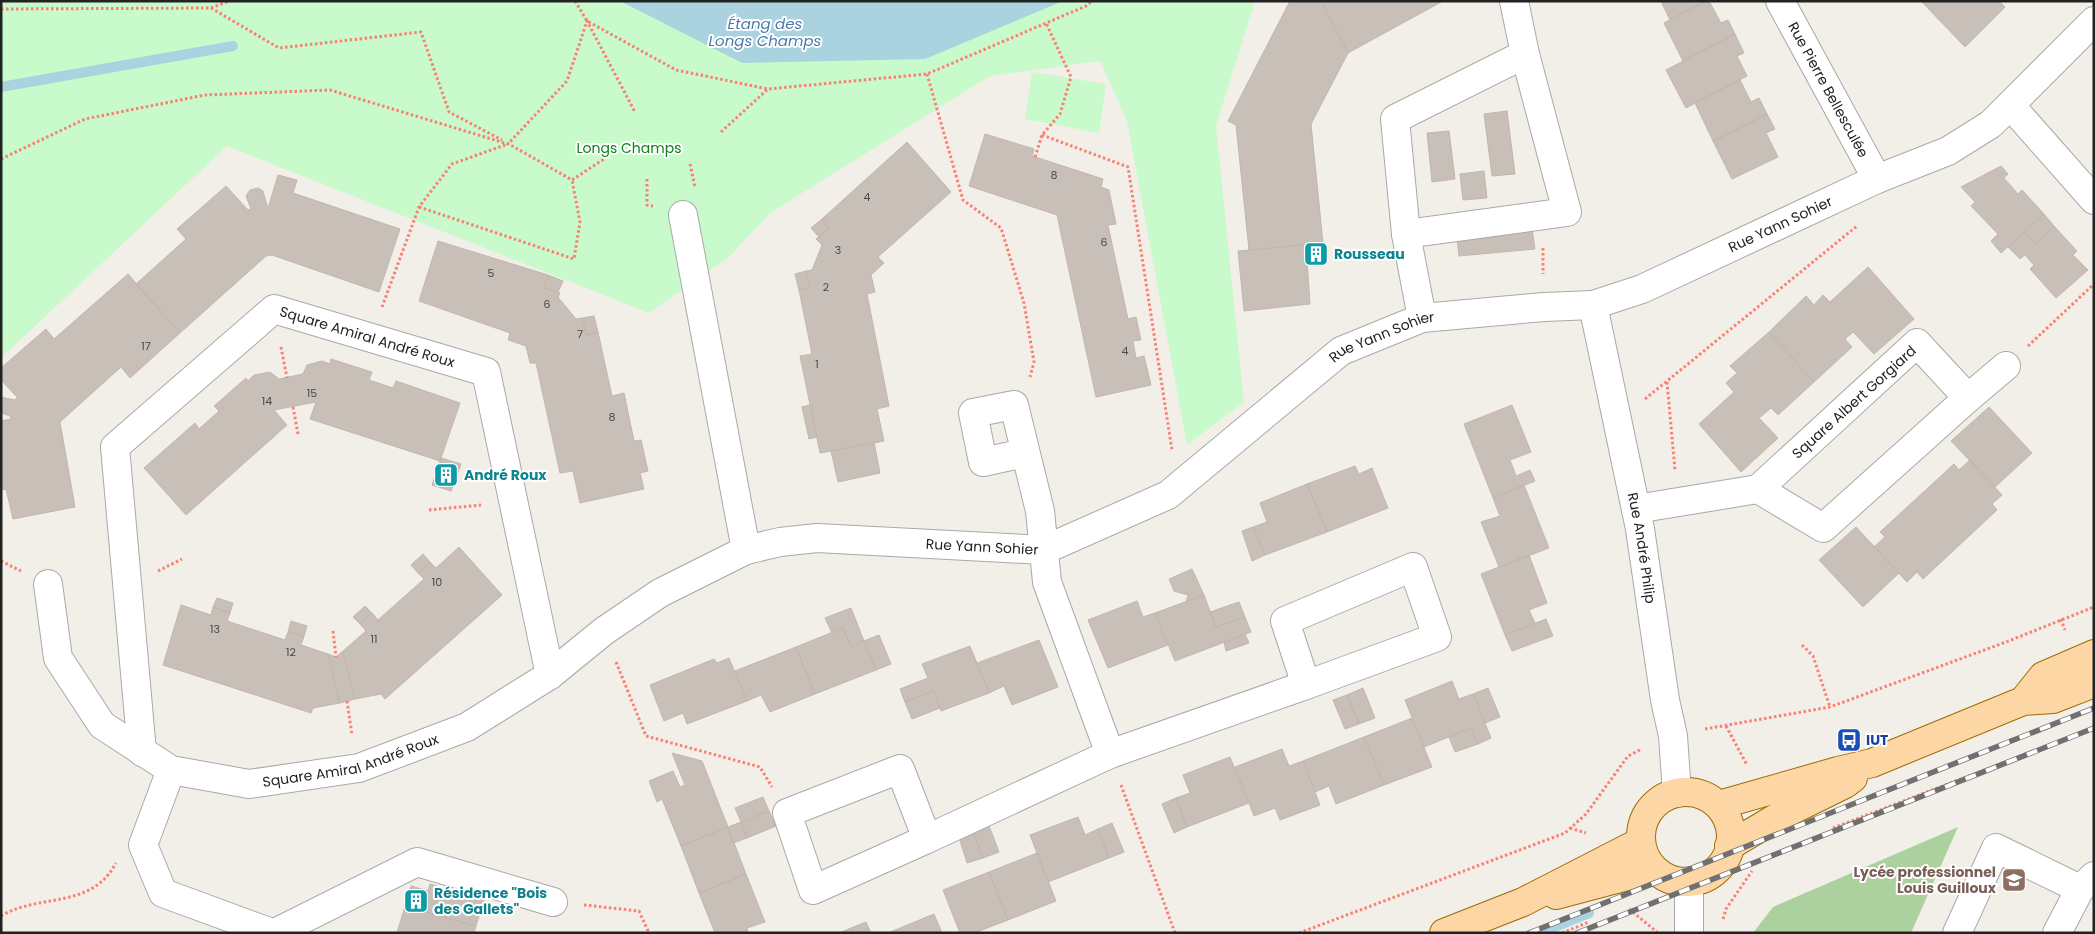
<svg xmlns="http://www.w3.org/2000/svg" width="2095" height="934" font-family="Poppins,sans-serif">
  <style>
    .forest { fill: #add19e }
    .park { fill: #c8facc }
    .water { fill: #aad3df }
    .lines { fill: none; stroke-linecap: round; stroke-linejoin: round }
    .stream { stroke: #aad3df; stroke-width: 10 }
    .building { fill: #c7bfb8; stroke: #c4b6ab }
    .minor-casing { stroke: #a9a9a9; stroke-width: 30 }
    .major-casing { stroke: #a06b00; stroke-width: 30 }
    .path { stroke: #fa8072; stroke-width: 3; stroke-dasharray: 2.5 2.5; stroke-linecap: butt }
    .minor { stroke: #fff; stroke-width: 28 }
    .major { stroke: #fcd6a4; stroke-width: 28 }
    .rail-casing { stroke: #707070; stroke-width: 5.5 }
    .rail { stroke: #fff; stroke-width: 4; stroke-dasharray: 11; stroke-linecap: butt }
    .labels { text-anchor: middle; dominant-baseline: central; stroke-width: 4; stroke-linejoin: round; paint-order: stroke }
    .number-label { font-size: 11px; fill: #4b4948 }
    .street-label { font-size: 14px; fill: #222; stroke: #fff }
    .park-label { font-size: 14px; fill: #0c8416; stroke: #fff }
    .culture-label { font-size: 14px; font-weight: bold; fill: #0d838f; stroke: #fff; text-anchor: start }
    .transit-label { font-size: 14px; font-weight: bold; fill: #164399; stroke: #fff; text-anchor: start }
    .education-label { font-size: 14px; font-weight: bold; fill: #785e54; stroke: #fff; text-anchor: end }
    .water-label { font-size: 15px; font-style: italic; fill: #4a7aab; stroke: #fff }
  </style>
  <rect width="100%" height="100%" fill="#f2efe9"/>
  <!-- forest -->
  <path class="forest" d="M1958 827 1911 933H1753L1773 907Z"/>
  <!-- park -->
  <path class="park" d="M1 1H1255L1216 126 1244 402 1187 445 1127 121 1100 61 990 76 770 213 729 257 649 313 227 146 1 358Z
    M1032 72 1106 84 1099 133 1025 119Z"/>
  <!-- water -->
  <path class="water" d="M620 1H1063L925 59 742 63Z"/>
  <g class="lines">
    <!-- stream -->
    <path class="stream" d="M1 87 233 46
      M1540 933 1589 913"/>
  </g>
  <!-- building -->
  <path class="building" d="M1290 1H1321L1348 53 1311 124 1323 243 1249 250 1236 125 1228 121Z
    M1321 1H1443L1348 53Z
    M1661 1H1706L1670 20Z
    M1706 1H1709L1721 23 1728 20 1735 34 1683 61 1664 23Z
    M1921 1H1999L2005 7 1965 47Z
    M1735 34 1744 53 1737 56 1747 76 1686 108 1666 70Z
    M1740 80 1751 102 1759 98 1767 114 1713 141 1695 103Z
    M1507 111 1515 174 1492 176 1484 114Z
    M1767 114 1775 129 1766 133 1778 157 1732 179 1713 141Z
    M1449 131 1455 179 1432 182 1427 133Z
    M985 134 1034 149 1032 156 1103 179 1101 187 1109 190 1116 224 1108 225 1128 319 1136 317 1141 340 1133 341 1136 358 1144 356 1151 385 1096 397 1057 215 969 186Z
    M907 142 951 192 878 257 884 263 871 275 875 292 867 294 889 406 877 409 884 441 820 453 800 356 812 354 799 290 810 288 806 271 812 270 822 245 816 239 829 228 822 219Z
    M2001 166 2008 174 2004 178 2018 194 2022 190 2044 214 2001 253 1991 241 1998 234 1971 206 1975 202 1961 187Z
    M1484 171 1487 198 1463 200 1460 174Z
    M278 175 297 180 293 193 400 229 379 292 272 255 266 256 180 333 136 284 186 239 177 229 226 186 248 210 251 209 246 196 250 190 258 188 263 191 267 206 269 205Z
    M2044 214 2054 226 2035 244 2025 232Z
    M822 219 829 228 819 237 811 228Z
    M1531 222 1535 249 1459 256 1456 230Z
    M2054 226 2077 251 2073 255 2088 270 2056 298 2030 269 2034 265 2025 255 2020 259 2008 247 2025 232 2035 244Z
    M438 241 548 275 544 288 560 293 558 297 576 319 583 318 586 335 598 332 612 396 624 393 634 441 641 440 648 471 640 473 644 489 580 503 573 471 560 473 536 363H530L526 346 508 340 510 333 419 301Z
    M1323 243 1325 262 1308 263 1306 245Z
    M1306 245 1310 304 1244 311 1238 251Z
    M1868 267 1914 319 1874 354 1853 332 1845 339 1852 347 1814 382 1769 332 1806 296 1814 305 1823 295 1830 302Z
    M806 271 810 288 799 290 795 274Z
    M128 274 180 333 130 378 121 367 60 422 75 507 13 519 6 489 1 490V421L11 419 10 416 1 413V397L15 400 17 397 1 380V368L46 329 54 339Z
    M548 275 563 281 558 292 544 288Z
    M594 316 598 332 586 335 583 318Z
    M1769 332 1814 382 1778 415 1771 408 1759 418 1778 438 1741 472 1699 424 1734 392 1726 383 1737 373 1730 366Z
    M331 359 372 372 369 380 393 388 396 381 460 403 440 461 310 419 316 402 274 410 287 425 186 515 144 468 195 423 199 429 219 411 214 406 246 378 248 381 254 375 270 372 279 379 303 374 307 365 322 361 330 364Z
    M810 405 817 437 809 439 802 407Z
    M1512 405 1531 452 1510 460 1516 476 1530 470 1535 481 1493 498 1464 424Z
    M1989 407 2032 453 1995 487 1951 441Z
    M874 442 880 473 838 482 831 451Z
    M441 458 461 464 451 491 432 485Z
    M1970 460 2002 495 1992 504 1997 510 1923 579 1917 572 1907 582 1874 547 1885 537 1880 532 1954 464 1959 470Z
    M1355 466 1359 474 1372 468 1388 508 1327 532 1307 484Z
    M1307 484 1327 532 1265 555 1253 527 1267 522 1260 503Z
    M1524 485 1549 548 1499 567 1481 522 1500 516 1493 498Z
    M1253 527 1265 555 1252 561 1242 531Z
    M1856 527 1899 573 1863 607 1819 560Z
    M459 547 502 595 385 699 381 694 355 699 343 651 366 631 360 624 372 613 378 620 424 579 418 573 430 562 436 568Z
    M423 554 430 562 418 573 411 565Z
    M1529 555 1547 603 1529 610 1535 623 1505 635 1481 574Z
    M1192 569 1204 595 1186 602 1188 595 1174 591 1169 579Z
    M1204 595 1216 627 1245 617 1251 632 1175 661 1155 613Z
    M217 598 233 603 230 613 213 607Z
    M1137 601 1143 617 1155 613 1168 645 1108 668 1088 620Z
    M1239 602 1245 617 1216 627 1210 612Z
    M181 605 211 615 213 607 230 613 227 621 285 640 288 632 304 636 301 645 328 654 340 703 313 708 311 713 163 665Z
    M365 606 372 613 360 624 353 617Z
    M851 608 864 641 851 647 843 628 832 633 825 618Z
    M1546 619 1553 636 1512 651 1505 635Z
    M291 621 307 626 304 636 288 632Z
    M843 628 851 647 864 641 876 670 815 694 796 647Z
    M1245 634 1249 643 1226 651 1224 642Z
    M879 635 891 664 876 670 864 641Z
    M1039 640 1058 687 1012 705 1004 686 989 693 977 663Z
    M970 646 989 693 941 711 934 691 905 702 900 689 928 678 922 664Z
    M796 647 815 694 770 712 761 695 747 701 735 671Z
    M343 651 355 699 340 703 328 654 336 657Z
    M729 658 747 701 687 724 683 713 664 721 650 685 714 659 717 663Z
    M1452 681 1459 699 1473 694 1491 738 1478 744 1471 728 1424 747 1405 700Z
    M1363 688 1375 718 1359 724 1347 695Z
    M1488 688 1500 717 1485 723 1473 694Z
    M934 691 940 708 912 719 905 702Z
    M1347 695 1359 724 1345 729 1333 700Z
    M1412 718 1432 767 1384 785 1364 737Z
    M1471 728 1478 744 1455 752 1449 737Z
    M1364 737 1384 785 1336 804 1329 786 1315 792 1303 761Z
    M1282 749 1289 766 1303 761 1320 805 1280 820 1275 808 1254 816 1235 767Z
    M672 753 702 761 728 827 681 846 662 799 657 802 649 781 673 771 680 787 685 785Z
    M1230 757 1249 803 1187 827 1176 798 1190 793 1183 775Z
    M763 797 769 811 741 822 735 808Z
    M1176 798 1187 827 1174 833 1162 804Z
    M769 811 776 826 747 838 741 822Z
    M1078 817 1085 835 1098 829 1109 858 1048 882 1030 835Z
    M741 822 747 838 733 843 728 827Z
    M988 823 999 852 983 858 972 829Z
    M1112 823 1124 852 1109 858 1098 829Z
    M728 827 746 874 699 893 681 846Z
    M972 829 983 858 967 863 958 834Z
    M1037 853 1056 901 1008 920 989 872Z
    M989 872 1008 920 974 933H960L943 890Z
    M746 874 765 922 747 928 748 933H715L699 893Z
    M430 884 484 900 476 926 422 911Z
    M411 886 428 891 422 911 476 926 474 933H397Z
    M934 914 942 933H888Z
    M866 922 871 933H839Z"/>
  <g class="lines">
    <defs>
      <g id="minor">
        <path id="s1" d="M1780 1 1877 179"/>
        <path d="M2011 106 2094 200"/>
        <path d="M683 215 746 550"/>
        <path d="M1406 234 1395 119 1525 54"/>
        <path id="s2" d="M1593 305 1640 529 1665 700 1673 736 1677 793"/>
        <path d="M1422 318 1406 234 1567 212 1525 54 1514 1"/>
        <path d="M1968 398 2006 366"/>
        <path d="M1024 453 983 462 973 413 1014 405 1040 511 1047 582 1110 754"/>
        <path d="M1636 509 1758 489 1823 528 1968 398 1917 343 1758 489"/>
        <path d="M1413 567 1437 637 1306 685 1285 621Z"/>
        <path id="s3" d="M48 584 58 658 102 725 171 770 249 784 359 768 467 727 550 675 604 631 660 593 746 550 780 542 817 538 1044 550 1168 495 1341 351 1422 318 1544 307 1593 305 1642 289 1877 179 1948 151 1991 124 2094 21"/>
        <path id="s4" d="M142 752 115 447 274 309 486 372 550 675"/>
        <path d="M900 769 927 839 813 890 787 813Z"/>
        <path d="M171 770 143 845 163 893 272 933"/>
        <path d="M927 839 1110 754 1306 685"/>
        <path d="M275 933 417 862 553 902"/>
        <path d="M1689 933V881"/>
        <path d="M1957 933 1996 848 2080 889"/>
        <path d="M2057 933 2080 889 2094 876"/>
      </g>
      <path id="major" d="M2023 701 2043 676 2094 654
        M1641 837a45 45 0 1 1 90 0a45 45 0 1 1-90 0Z
        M1719 805 1838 771 1872 763 2023 701 2053 699 2094 683
        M1729 846 1776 818 1845 784 1853 778
        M1556 895 1654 869
        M1444 933 1523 902 1640 842"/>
    </defs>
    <!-- minor casing -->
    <use href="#minor" class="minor-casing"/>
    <!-- major casing -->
    <use href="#major" class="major-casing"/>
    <!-- path -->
    <path class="path" d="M575 1 587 21 676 70 768 89 927 74 1086 6 1092 1
      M211 8 279 48 421 32 449 112 502 140
      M1 9 211 8 229 1
      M927 74 963 200 1001 228 1024 303 1034 362 1030 377
      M721 132 768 89
      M1042 135 1128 167 1172 450
      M507 143 572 180 607 157
      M1035 157 1042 135 1060 114 1071 77 1046 23
      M1 159 85 119 205 95 330 90 508 144 567 81 587 21 635 112
      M690 164 695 187
      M647 179V205L653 206
      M419 207 574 259 580 222 572 180
      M1543 248V274
      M382 307 419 207 452 164 508 144
      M2028 346 2094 284
      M281 347 287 378
      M1667 382 1675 470
      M1645 399 1857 226
      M293 407 298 434
      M429 510 481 505
      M1 561 21 571
      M158 571 182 559
      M2061 619 2065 630
      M333 631 336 657
      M1802 645 1813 656 1830 707
      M616 662 646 736 760 767 772 787
      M347 701 352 735
      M1726 726 1747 765
      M1705 729 1830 707 2006 642 2094 607
      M1121 785 1175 933
      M1570 828 1586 833
      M1833 828 2094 728
      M584 905 639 911 649 933
      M1629 909 1657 932
      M1 916C39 893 91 910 116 863
      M1723 919 1726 909 1752 871
      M1299 933 1565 833 1586 814 1628 756 1642 749
      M1562 933 1589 922"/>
    <!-- minor -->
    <use href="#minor" class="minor"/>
    <!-- major -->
    <use href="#major" class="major"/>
    <defs>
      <path id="rail" d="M1529 933 2094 708
        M1577 933 2094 728"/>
    </defs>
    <!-- rail casing -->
    <use href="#rail" class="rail-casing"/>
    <!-- rail -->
    <use href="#rail" class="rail"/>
  </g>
  <!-- icons -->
  <defs>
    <symbol id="building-square" viewBox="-11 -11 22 22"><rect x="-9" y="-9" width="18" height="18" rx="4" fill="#0f9aa8" stroke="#fff"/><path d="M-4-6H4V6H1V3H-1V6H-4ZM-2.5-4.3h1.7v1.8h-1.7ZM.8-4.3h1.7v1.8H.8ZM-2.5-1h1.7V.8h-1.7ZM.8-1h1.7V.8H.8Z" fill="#fff"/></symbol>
    <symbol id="bus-square" viewBox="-11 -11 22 22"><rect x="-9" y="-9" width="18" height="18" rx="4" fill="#1a4fb4" stroke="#fff"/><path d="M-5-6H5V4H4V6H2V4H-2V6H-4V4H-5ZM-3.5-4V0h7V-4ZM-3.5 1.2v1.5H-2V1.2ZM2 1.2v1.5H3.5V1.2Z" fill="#fff"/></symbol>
    <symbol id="school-square" viewBox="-11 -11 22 22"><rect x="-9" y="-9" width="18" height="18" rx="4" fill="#8d6e63" stroke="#fff"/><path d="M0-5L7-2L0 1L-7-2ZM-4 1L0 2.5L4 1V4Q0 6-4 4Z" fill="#fff"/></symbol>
  </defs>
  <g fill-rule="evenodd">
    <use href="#building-square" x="1302" y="240" width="28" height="28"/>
    <use href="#building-square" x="432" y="461" width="28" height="28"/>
    <use href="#bus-square" x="1835" y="726" width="28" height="28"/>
    <use href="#school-square" x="2000" y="866" width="28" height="28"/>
    <use href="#building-square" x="402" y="887" width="28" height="28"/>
  </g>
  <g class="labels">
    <!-- number labels -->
    <g class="number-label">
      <text x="1054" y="175">8</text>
      <text x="867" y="197">4</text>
      <text x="1104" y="242">6</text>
      <text x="838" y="250">3</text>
      <text x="491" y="273">5</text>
      <text x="826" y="287">2</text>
      <text x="547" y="304">6</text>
      <text x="580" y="334">7</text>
      <text x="146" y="346">17</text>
      <text x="1125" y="351">4</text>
      <text x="817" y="364">1</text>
      <text x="312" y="393">15</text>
      <text x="267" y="401">14</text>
      <text x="612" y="417">8</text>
      <text x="437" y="582">10</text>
      <text x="215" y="629">13</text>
      <text x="374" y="639">11</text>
      <text x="291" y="652">12</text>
    </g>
    <!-- street labels -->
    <g class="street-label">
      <text stroke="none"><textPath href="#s1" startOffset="101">Rue Pierre Bellesculée</textPath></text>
      <text stroke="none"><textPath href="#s3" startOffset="1998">Rue Yann Sohier</textPath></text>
      <text stroke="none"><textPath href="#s4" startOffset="614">Square Amiral André Roux</textPath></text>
      <text stroke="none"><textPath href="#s3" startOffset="1578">Rue Yann Sohier</textPath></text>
      <text transform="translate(1854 402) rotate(-42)">Square Albert Gorgiard</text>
      <text stroke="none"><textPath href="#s3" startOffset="1112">Rue Yann Sohier</textPath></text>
      <text stroke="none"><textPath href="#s2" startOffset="248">Rue André Philip</textPath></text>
      <text stroke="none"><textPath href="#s3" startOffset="421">Square Amiral André Roux</textPath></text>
    </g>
    <!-- park labels -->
    <g class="park-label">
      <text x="629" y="148">Longs Champs</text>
    </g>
    <!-- culture labels -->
    <g class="culture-label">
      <text x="1334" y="254">Rousseau</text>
      <text x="464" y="475">André Roux</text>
      <text x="434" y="893">Résidence "Bois<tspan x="434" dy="16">des Gallets"</tspan></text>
    </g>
    <!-- transit labels -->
    <g class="transit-label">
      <text x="1866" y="740">IUT</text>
    </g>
    <!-- education labels -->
    <g class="education-label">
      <text x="1996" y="872">Lycée professionnel<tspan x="1996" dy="16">Louis Guilloux</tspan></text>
    </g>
    <!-- water labels -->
    <g class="water-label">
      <text x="765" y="23">Étang des<tspan x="765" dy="17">Longs Champs</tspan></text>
    </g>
  </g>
  <!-- border -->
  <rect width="2095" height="934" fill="none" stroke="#222222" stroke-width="5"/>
</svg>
